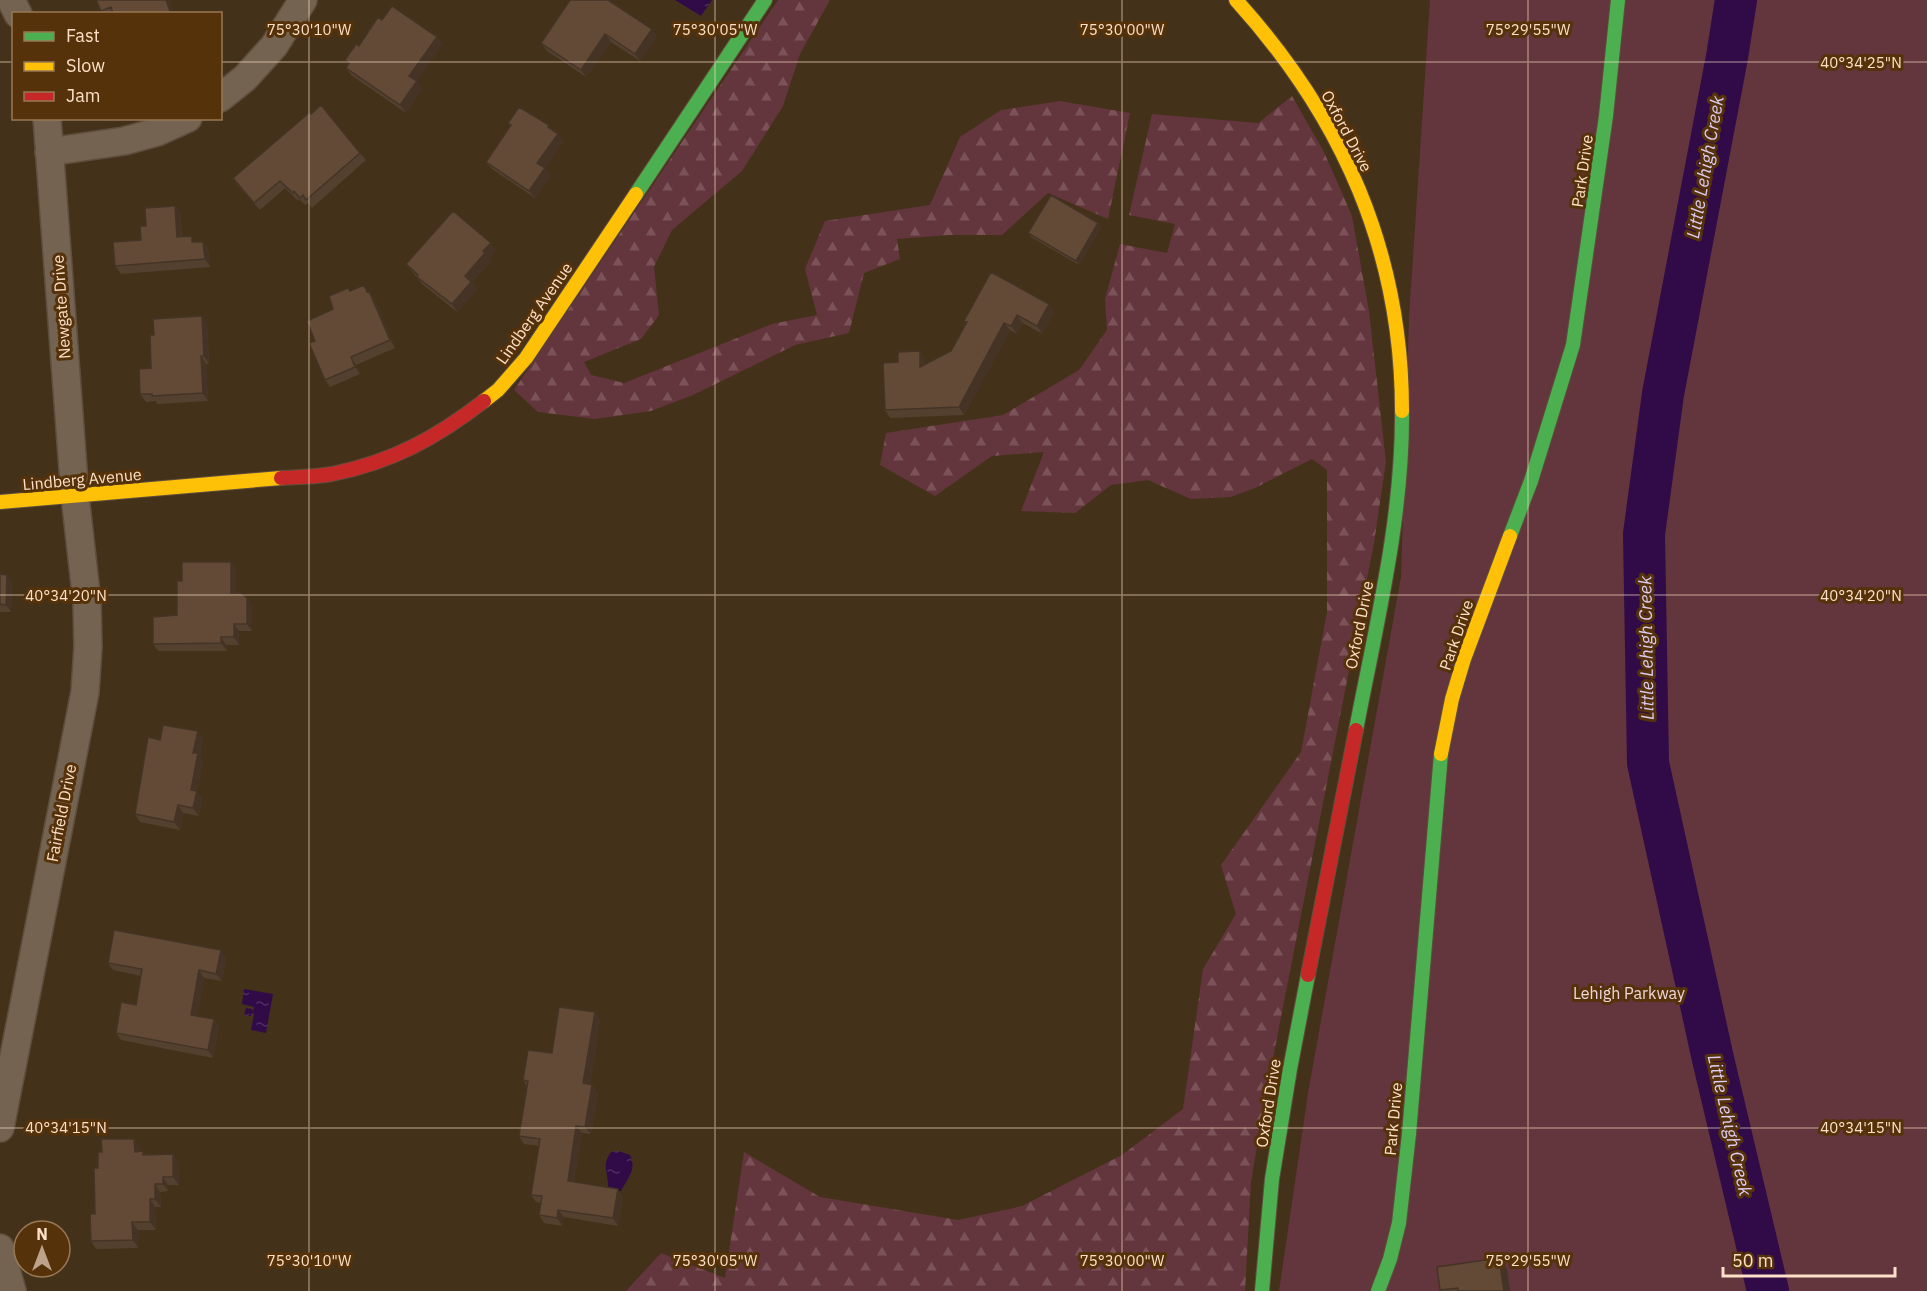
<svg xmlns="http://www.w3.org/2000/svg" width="1927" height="1291" font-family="'IBM Plex Sans',sans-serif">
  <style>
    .forest { fill: url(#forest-firs) }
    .park { fill: #63353d }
    .water { fill: url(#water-ripples) }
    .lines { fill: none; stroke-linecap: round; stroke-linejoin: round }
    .river { stroke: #300b48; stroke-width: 42 }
    .street-casing { stroke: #5e4e3d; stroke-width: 30 }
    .fast-casing { stroke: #5e4e3d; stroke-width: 16 }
    .slow-casing { stroke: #5e4e3d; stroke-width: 16 }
    .jam-casing { stroke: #5e4e3d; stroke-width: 16 }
    .street { stroke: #746351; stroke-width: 27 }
    .fast { stroke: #4caf50; stroke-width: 14 }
    .slow { stroke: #ffc107; stroke-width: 14 }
    .jam { stroke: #c62828; stroke-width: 14 }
    .wall { fill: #54402f }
    .shaded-wall { fill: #453426 }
    .building { fill: #624a37; stroke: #453426; stroke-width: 1.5 }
    .ticks { fill: none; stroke: #fce0c7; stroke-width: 1.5; stroke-opacity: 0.45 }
    .labels { text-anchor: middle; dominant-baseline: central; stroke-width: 6; stroke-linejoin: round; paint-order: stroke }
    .street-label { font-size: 16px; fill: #fce0c7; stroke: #553209 }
    .park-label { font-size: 16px; fill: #f1d7dd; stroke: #553209 }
    .water-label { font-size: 18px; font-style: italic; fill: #ddccf5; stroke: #553209 }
    .ticks-label { font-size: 15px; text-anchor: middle; fill: #fce0c7; stroke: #553209; stroke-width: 6; stroke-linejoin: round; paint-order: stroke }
  </style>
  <defs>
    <pattern id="forest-firs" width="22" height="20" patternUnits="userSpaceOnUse" patternTransform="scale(1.5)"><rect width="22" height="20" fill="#63353d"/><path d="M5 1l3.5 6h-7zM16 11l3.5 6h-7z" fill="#7a5258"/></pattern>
    <pattern id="water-ripples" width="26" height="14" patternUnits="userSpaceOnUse" patternTransform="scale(1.5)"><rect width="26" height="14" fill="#300b48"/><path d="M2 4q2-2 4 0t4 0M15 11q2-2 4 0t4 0" fill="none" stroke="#4f2e61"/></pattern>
  </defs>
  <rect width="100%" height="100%" fill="#44311a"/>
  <!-- forest -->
  <path class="forest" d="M778 0H830L800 54 783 106 742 171 672 230 654 267 659 315 641 339 584 362 591 375 624 383 772 324 817 315 805 269 825 221 930 205 960 137 1001 110 1060 101 1130 113 1108 219 1048 193 1002 235H950L897 239 900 259 864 273 849 333 795 345 693 395 651 411 595 419 538 412 514 390Z
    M1292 96 1324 152 1352 216 1369 311 1386 462 1374 543 1263 1109 1251 1183 1245 1291H626L661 1253 725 1278 744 1152 820 1197 958 1220 1022 1206 1122 1155 1183 1109 1203 969 1236 914 1221 865 1301 752 1327 612V470L1312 459 1255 488 1231 497 1191 499 1148 480 1111 485 1075 513 1021 511 1044 452 992 456 935 496 880 465 886 433 1003 415 1079 370 1107 330 1105 299 1120 244 1167 253 1175 224 1129 215 1152 114 1258 123Z"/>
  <!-- park -->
  <path class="park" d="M1430 0H1927V1291H1279L1308 1093 1401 577 1409 318Z"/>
  <!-- water -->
  <path class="water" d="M675 0H712L701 16Z
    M244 989 273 994 266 1033 251 1030 254 1014 251 1013V1016L244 1015 246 1008 252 1009 253 1012 254 1007 242 1004Z
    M619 1151 630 1155C637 1170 628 1177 621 1191L614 1192 608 1186C608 1170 601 1167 611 1152Z"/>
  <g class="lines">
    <!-- river -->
    <path class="river" d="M1736 0 1727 57 1663 394 1644 534 1648 763 1713 1059 1768 1291"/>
    <defs>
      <path id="street" d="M11 0 18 14
        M220 98 245 78 274 46 303 0
        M49 152 124 141 157 132 188 118
        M0 1128 85 692 88 647 87 602 75 496 47 118
        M0 1248 12 1291"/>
      <path id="fast" d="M636 194 765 0
        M1510 536 1531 481 1573 345 1606 116 1618 0
        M1356 730C1376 625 1403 518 1402 411
        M1262 1291 1272 1179 1290 1069 1308 975
        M1378 1291 1390 1259 1399 1223 1409 1134 1441 754"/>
      <path id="slow" d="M1236 0C1342 117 1402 251 1402 411
        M484 401 498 390 526 358 636 194
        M0 502 281 478
        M1441 754 1452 699 1464 659 1510 536"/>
      <path id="jam" d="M281 478C298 477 315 477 332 474 392 462 436 438 484 401
        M1308 975 1356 730"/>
    </defs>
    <!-- street casing -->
    <use href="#street" class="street-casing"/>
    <!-- fast casing -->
    <use href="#fast" class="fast-casing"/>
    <!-- slow casing -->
    <use href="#slow" class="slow-casing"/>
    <!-- jam casing -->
    <use href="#jam" class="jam-casing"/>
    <!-- street -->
    <use href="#street" class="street"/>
    <!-- fast -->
    <use href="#fast" class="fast"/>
    <!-- slow -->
    <use href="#slow" class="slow"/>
    <!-- jam -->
    <use href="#jam" class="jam"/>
  </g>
  <!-- wall -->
  <path class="wall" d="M96 0H168L173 14H103Z
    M382 20 437 37 442 45 416 81 422 89 406 113 351 75 346 68 348 64 345 60Z
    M652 29 657 36 640 61 611 42 586 77 547 51 541 43Z
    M508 123 553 130 563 141 545 168 550 176 535 198 492 169 486 162 510 126Z
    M360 153 366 160 312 208 308 203 305 205 299 199 298 201 285 188 260 210 238 186 233 178Z
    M175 206 180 213 182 237 196 242H203L208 249 210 267 121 274 115 266 141 240 146 226Z
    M1098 223 1101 227 1079 265 1031 237 1028 233Z
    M496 250 489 258 491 261 472 282 477 290 457 312 422 284 406 264Z
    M364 285 374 299 395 348 356 365 360 374 330 387 325 380 315 341 333 309 350 291Z
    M1054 312 1042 334 1023 323 1017 334 1010 330 964 415 890 418 885 410 898 362 925 359V364L951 351 966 324 964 321Z
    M207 323 209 364H206L208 401 157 404 156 401 146 402 140 394 151 368 154 335Z
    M231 562 236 570V593L247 598 252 605V631H239V645H226L227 651H158L153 644 177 615 182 581Z
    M0 574 12 582 11 612H0Z
    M198 731 203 739 200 756 203 761 197 791 202 798 199 816 183 813 180 830 140 822 135 814 160 740Z
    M226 958 222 981 204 978 197 1016 214 1019 219 1027 213 1058 121 1040 116 1033 136 1005 141 976 113 970 108 963Z
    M595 1012 600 1020 590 1084 592 1085 598 1092 591 1134 582 1133 574 1182 623 1197 618 1226 564 1217 562 1226 544 1223 539 1215 541 1203 536 1202 531 1195 539 1146 524 1144 519 1136 527 1086 523 1080Z
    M140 1146V1151L145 1155 173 1154 178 1162 179 1185H168V1191L160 1192 161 1207H155L156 1230H138V1248L96 1249 91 1241 95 1214 98 1168 102 1152Z
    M1499 1258 1507 1269 1510 1291H1441L1440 1290Z"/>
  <!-- shaded-wall -->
  <path class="shaded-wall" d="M166 0H168L173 14H171Z
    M652 29 657 36 640 61 635 54Z
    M605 34 611 42 586 77 581 70Z
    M437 37 442 45 414 84 409 76Z
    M417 81 422 89 406 113 400 105Z
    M558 134 563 141 545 168 550 176 535 198 529 191 537 163Z
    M175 206 180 213 182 245 177 237Z
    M1098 223 1101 227 1079 265 1076 261Z
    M203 242 208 249 210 267 205 259Z
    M491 243 496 250 489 258 491 261 472 282 477 290 457 312 452 304 465 276Z
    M364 285 374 299 395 348 390 340Z
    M1049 304 1054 312 1042 334 1037 326Z
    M1017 315 1023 323 1017 334 1011 326Z
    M202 316 207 323 209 364 204 356Z
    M1004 323 1010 330 964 415 959 407Z
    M920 351 925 359 926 375 920 367Z
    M201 356 206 364 208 401 203 393Z
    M351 357 356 365 360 374 355 367Z
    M231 562 236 570V600L231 593Z
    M7 575 12 582 11 612 6 605Z
    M247 598 252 605V631L247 624Z
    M234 624 239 631V645L234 637Z
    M221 637 226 645 227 651 221 643Z
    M198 731 203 739 200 756 203 761 197 791 202 798 199 816 193 808 191 790 193 753Z
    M178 805 183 813 180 830 174 822Z
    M221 950 226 958 222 981 216 974Z
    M199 970 204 978 196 1022 191 1015Z
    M595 1012 600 1020 589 1091 583 1083Z
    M214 1019 219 1027 213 1058 208 1050Z
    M592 1085 598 1092 591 1134 585 1127Z
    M576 1126 582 1133 573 1189 568 1181Z
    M134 1139 140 1146V1159L135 1152Z
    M173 1154 178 1162 179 1185 173 1177Z
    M163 1177 168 1185V1191L163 1184Z
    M155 1184 160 1192 161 1207 155 1199Z
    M618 1189 623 1197 618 1226 613 1218Z
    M150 1199 155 1207 156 1230 150 1222Z
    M558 1210 564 1217 562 1226 557 1218Z
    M132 1222 138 1230V1248L133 1240Z
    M1499 1258 1507 1269 1510 1291H1504Z"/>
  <!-- building -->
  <path class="building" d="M96 0H166L171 14H113L111 7 101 11Z
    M570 0H608L652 29 635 54 605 34 581 70 541 43Z
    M392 6 437 37 409 76 417 81 400 105 346 68 349 63 345 60 356 44 359 46 378 17 382 20Z
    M321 105 360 153 306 200 303 195 300 198 294 191 293 193 280 181 254 203 233 178 310 112 311 114Z
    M519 107 549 125 548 127 558 134 537 163 545 168 529 191 486 162 511 125 508 123Z
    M1051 195 1098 223 1076 261 1028 233Z
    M175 206 177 237 192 236V242H203L205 259 115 266 113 242 141 240 140 226H146L145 208Z
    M453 211 491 243 483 251 485 253 465 276 471 282 452 304 417 277 418 275 406 264Z
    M991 272 1049 304 1037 326 1017 315 1011 326 1004 323 959 407 885 410 883 363 898 362V352L920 351V367L951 351 967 322 964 321Z
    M364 285 367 292 369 291 390 340 351 357 355 367 325 380 309 343 315 341 307 321 333 309 329 296 348 288 350 291Z
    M202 316 204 356H201L203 393 152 396V394H140L139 369 151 368 150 335H154L153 319Z
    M182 562H231V593H241L247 598V624H234V637H221V643L153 644V617L177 615V581H182Z
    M0 574 7 575 6 605 0 604Z
    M163 725 198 731 193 753H198L191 790 197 791 193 808 178 805 174 822 135 814 148 737 160 740Z
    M114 930 221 950 216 974 199 970 191 1015 214 1019 208 1050 116 1033 121 1002 136 1005 142 969 108 963Z
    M559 1007 595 1012 583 1083 592 1085 585 1127 576 1126 568 1181 618 1189 613 1218 558 1210 557 1218 539 1215 542 1196 531 1195 540 1139 519 1136 528 1081 523 1080 528 1050 552 1053Z
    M101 1139H134L135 1152 143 1151V1155L173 1154V1177H163V1184H155V1199H150V1222H132L133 1240 91 1241 90 1214H95L94 1168H98V1152H102Z
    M1499 1258 1504 1291H1458V1288L1440 1290 1437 1267Z"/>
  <!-- ticks -->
  <path class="ticks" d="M309 0V1291M715 0V1291M1122 0V1291M1528 0V1291M0 62H14M220 62H1927M0 595H1927M0 1128H1927"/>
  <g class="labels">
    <!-- street labels -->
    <g class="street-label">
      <text transform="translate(1347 131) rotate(62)">Oxford Drive</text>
      <text transform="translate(1582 171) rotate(-82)">Park Drive</text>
      <text transform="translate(61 307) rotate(-94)">Newgate Drive</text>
      <text transform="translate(534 313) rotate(-55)">Lindberg Avenue</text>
      <text transform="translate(82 479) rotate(-5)">Lindberg Avenue</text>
      <text transform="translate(1359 625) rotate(-79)">Oxford Drive</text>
      <text transform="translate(1456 635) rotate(-71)">Park Drive</text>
      <text transform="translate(61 813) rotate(-79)">Fairfield Drive</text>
      <text transform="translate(1268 1103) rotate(-81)">Oxford Drive</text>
      <text transform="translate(1393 1119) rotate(-85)">Park Drive</text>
    </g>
    <!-- park labels -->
    <g class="park-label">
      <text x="1629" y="993">Lehigh Parkway</text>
    </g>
    <!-- water labels -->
    <g class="water-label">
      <text transform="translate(1705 167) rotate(-80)">Little Lehigh Creek</text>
      <text transform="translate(1646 648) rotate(-91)">Little Lehigh Creek</text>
      <text transform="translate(1730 1125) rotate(77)">Little Lehigh Creek</text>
    </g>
  </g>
  <g class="ticks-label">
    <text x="309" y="35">75°30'10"W</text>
    <text x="715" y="35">75°30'05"W</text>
    <text x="1122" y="35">75°30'00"W</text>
    <text x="1528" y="35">75°29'55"W</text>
    <text x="1861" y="68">40°34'25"N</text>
    <text x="66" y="601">40°34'20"N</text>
    <text x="1861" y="601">40°34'20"N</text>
    <text x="66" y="1133">40°34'15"N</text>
    <text x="1861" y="1133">40°34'15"N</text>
    <text x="309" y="1266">75°30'10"W</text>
    <text x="715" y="1266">75°30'05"W</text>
    <text x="1122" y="1266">75°30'00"W</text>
    <text x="1528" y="1266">75°29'55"W</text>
  </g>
  <!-- legend -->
  <rect x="12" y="12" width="210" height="108" fill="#553209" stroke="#987855" stroke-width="1.5"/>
  <rect x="24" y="32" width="30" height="9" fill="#4caf50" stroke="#987855" stroke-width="1.5"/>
  <text x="66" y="42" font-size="18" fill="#fce0c7">Fast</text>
  <rect x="24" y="62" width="30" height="9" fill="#ffc107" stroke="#987855" stroke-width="1.5"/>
  <text x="66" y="72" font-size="18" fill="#fce0c7">Slow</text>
  <rect x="24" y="92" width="30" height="9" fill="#c62828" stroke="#987855" stroke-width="1.5"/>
  <text x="66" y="102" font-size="18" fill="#fce0c7">Jam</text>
  <!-- north arrow -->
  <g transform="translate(42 1249)"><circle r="28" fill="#553209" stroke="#987855" stroke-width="1.5"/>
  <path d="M0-4.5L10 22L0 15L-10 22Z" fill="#bca38a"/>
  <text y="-9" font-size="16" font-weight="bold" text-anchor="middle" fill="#fce0c7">N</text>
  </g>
  <!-- scale -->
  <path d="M1723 1267v9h172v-9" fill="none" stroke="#fce0c7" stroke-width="3"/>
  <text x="1732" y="1267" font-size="18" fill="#fce0c7" stroke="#553209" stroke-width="4.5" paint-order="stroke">50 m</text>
</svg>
